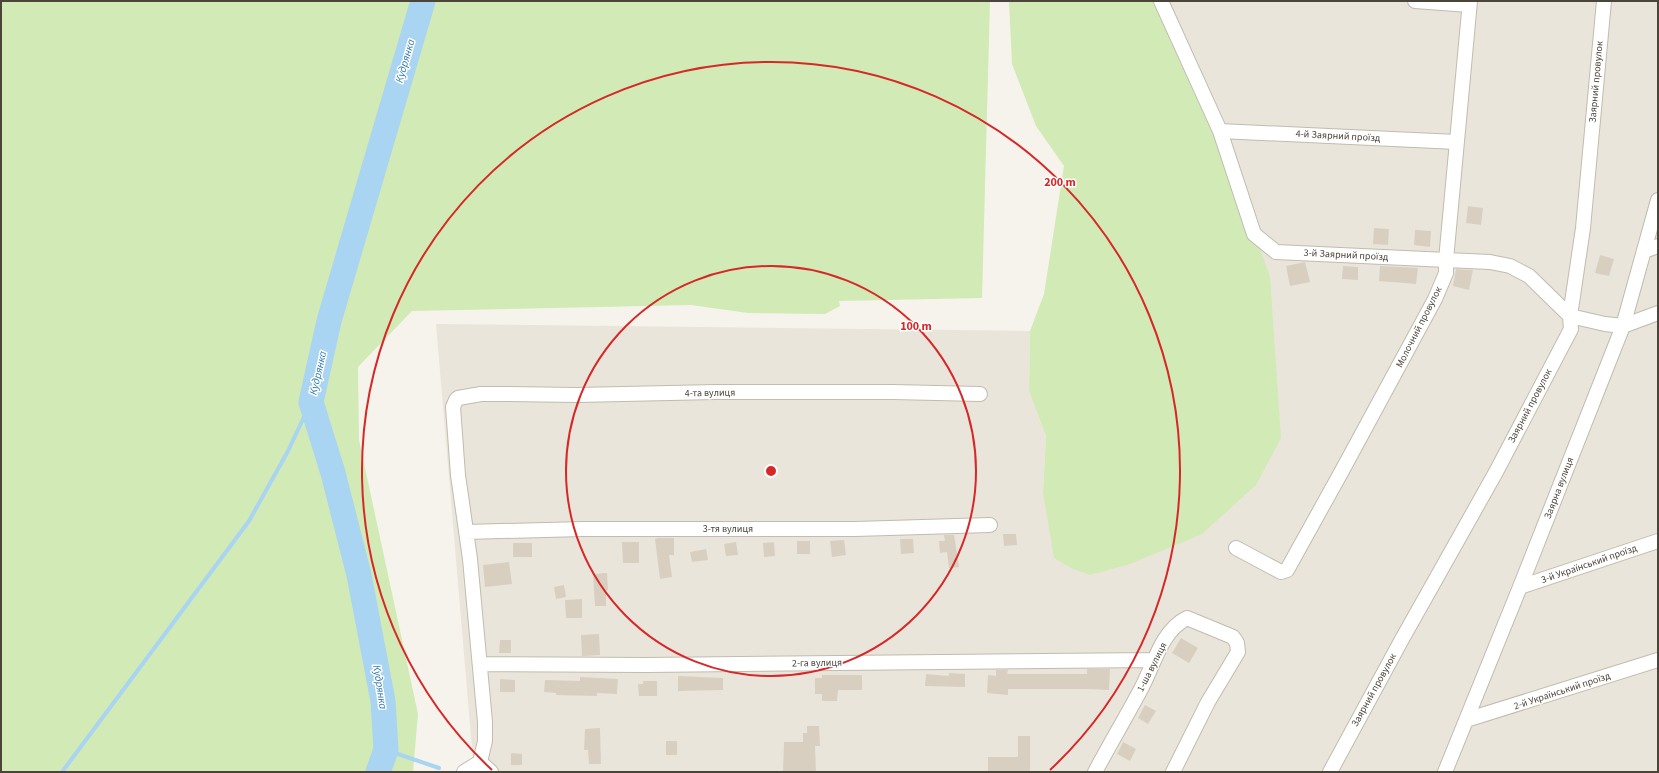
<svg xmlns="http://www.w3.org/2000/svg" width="1659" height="773" font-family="'Source Sans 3',sans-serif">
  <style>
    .residential { fill: #eae5da }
    .green { fill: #d2eab5 }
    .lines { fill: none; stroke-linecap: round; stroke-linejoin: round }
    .stream { stroke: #a9d4f2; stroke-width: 4 }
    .river { stroke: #a9d4f2; stroke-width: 25 }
    .building { fill: #d8cfc1 }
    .street-casing { stroke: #c2bbae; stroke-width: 16 }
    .street { stroke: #fff; stroke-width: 14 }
    .ring { fill: none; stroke: #d62828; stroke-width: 2 }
    .labels { text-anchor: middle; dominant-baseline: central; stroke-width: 3; stroke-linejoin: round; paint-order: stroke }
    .street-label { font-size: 10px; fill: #4b4439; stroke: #fff }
    .water-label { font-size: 11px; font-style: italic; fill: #2e7ab2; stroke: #fff }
    .centre { fill: #d62828; stroke: #fff; stroke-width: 2 }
    .ring-label { font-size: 12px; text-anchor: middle; font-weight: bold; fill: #d62828; stroke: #fff; stroke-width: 3; stroke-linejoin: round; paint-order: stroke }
  </style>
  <rect width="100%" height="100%" fill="#f6f3ec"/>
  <!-- residential -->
  <path class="residential" d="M1160 1H1658V772H474L436 324 1030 331 1029 391 1046 436 1043 493Z"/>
  <!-- green -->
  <path class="green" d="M1 1H990L982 298 839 301 840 306 825 314 748 313 691 305 412 311 358 367 359 440 418 714 413 772H1Z
    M1009 1H1160L1213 117 1270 277 1281 438 1256 485 1202 534 1130 564 1090 575 1071 568 1054 558 1043 493 1046 436 1029 391 1030 331 1044 294 1064 166 1036 126 1012 64Z"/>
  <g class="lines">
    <!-- stream -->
    <path class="stream" d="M386 750 439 768
      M62 772 249 521 288 451 311 402"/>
    <!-- river -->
    <path class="river" d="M378 772 386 750 383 701 359 575 333 473 311 402 329 321 423 1"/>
  </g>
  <!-- building -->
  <path class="building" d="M1468 206 1483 208 1481 225 1466 223Z
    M1374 228 1389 229 1388 245 1373 244Z
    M1415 230 1431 231 1430 247 1414 245Z
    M1600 255 1614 259 1609 276 1595 273Z
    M1305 262 1310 282 1290 286 1286 266Z
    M1343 266 1358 267V280L1342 279Z
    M1380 266 1418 268 1416 284 1379 281Z
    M1456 269 1473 270 1469 290 1453 286Z
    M1003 534H1016L1017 545 1004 546Z
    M944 535H954L959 567 949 568 947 552 940 553 939 541H945Z
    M658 538H674V555H669L672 577 660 579 655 539Z
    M900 539H913L914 553 901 554Z
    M844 540 846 555 832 557 830 541Z
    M797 541H810V554H797Z
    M622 542H639V563H623Z
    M736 542 738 555 726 556 724 544Z
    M774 542 775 556 764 557 763 543Z
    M513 543H532V557H513Z
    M706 549 708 560 692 562 690 552Z
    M509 562 512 584 485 587 483 565Z
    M607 573 608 590 606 591V606H595L593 574Z
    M564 585 566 597 556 599 554 587Z
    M582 599V618H566L565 600Z
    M599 634 600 655 582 656 581 635Z
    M1181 638 1198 648 1189 663 1172 653Z
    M500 640H511V653H499Z
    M1087 669H1110L1109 690 1086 689H1008V695L987 693 988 675 996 676V670H1008L1007 674H1087Z
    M949 673 965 674V687L925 686 926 674 949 676Z
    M822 675H862V690H838L837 701H822V694H815V678H822Z
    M678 676 723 678V690L678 691Z
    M580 677 618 679 617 694 597 693V696L556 695V693L544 692 545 680 580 681Z
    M500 679 515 680V692H500Z
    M643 681H657V696H639L638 684H643Z
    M1145 705 1156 711 1148 724 1138 718Z
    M807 726H819L820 746H815L816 772H783L784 742H803V733H807Z
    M600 728 601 764H589L588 750H584L585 729Z
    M1018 736H1030V772H988V757H1018Z
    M666 741H677V755H666Z
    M1123 742 1136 749 1130 761 1117 754Z
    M511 753 522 754V765H511Z"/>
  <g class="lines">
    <defs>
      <path id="street" d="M1161 1 1220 131 1254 234 1276 252 1490 262 1510 266 1529 276 1570 316 1605 324 1623 326 1658 313
        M1415 1 1469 5
        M1220 131 1457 142
        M1644 251 1658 246
        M466 532 583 529H855L990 525
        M1236 548 1281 572 1287 570 1343 469 1435 299 1446 273V260L1470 1
        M1520 587 1658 541
        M481 664 646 665 1154 660
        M1466 720 1658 660
        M480 762 491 772
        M464 772 480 762 485 741V722L470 559 458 475 453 407 456 400 458 398 481 394H508L577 395 716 392H893L980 394
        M1095 772C1110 744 1126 717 1141 689 1154 665 1161 631 1187 618L1233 637 1237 643 1238 652 1208 702 1173 772
        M1330 772 1401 641 1496 472 1571 329 1570 316 1583 228 1604 1
        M1445 772 1520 587 1623 326 1658 200"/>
    </defs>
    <!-- street casing -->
    <use href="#street" class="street-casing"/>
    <!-- street -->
    <use href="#street" class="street"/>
  </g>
  <!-- distance rings -->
  <g class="ring">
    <circle cx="771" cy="471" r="205"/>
    <path d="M492 770A409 409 0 1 1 1050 770"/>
  </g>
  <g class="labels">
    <!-- street labels -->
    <g class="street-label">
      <text transform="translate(1596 82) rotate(-85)">Заярний провулок</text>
      <text transform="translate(1338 136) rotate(3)">4-й Заярний проїзд</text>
      <text transform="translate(1346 255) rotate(3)">3-й Заярний проїзд</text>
      <text transform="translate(1419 327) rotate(-63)">Молочний провулок</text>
      <text transform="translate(710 393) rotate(-1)">4-та вулиця</text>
      <text transform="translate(1530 406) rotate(-62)">Заярний провулок</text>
      <text transform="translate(1559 488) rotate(-69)">Заярна вулиця</text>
      <text x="728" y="529">3-тя вулиця</text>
      <text transform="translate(1589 564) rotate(-19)">3-й Український проїзд</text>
      <text transform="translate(817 663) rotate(-1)">2-га вулиця</text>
      <text transform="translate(1152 667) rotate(-63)">1-ша вулиця</text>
      <text transform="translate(1374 690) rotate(-61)">Заярний провулок</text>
      <text transform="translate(1562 691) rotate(-18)">2-й Український проїзд</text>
    </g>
    <!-- water labels -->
    <g class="water-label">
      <text transform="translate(405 61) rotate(-74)">Кудрянка</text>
      <text transform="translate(318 373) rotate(-77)">Кудрянка</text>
      <text transform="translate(380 687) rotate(81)">Кудрянка</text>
    </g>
  </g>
  <circle cx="771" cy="471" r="6" class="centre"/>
  <g class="ring-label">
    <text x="1060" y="186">200 m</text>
    <text x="916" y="330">100 m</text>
  </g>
  <!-- border -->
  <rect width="1659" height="773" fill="none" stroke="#4b4439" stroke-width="4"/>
</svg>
